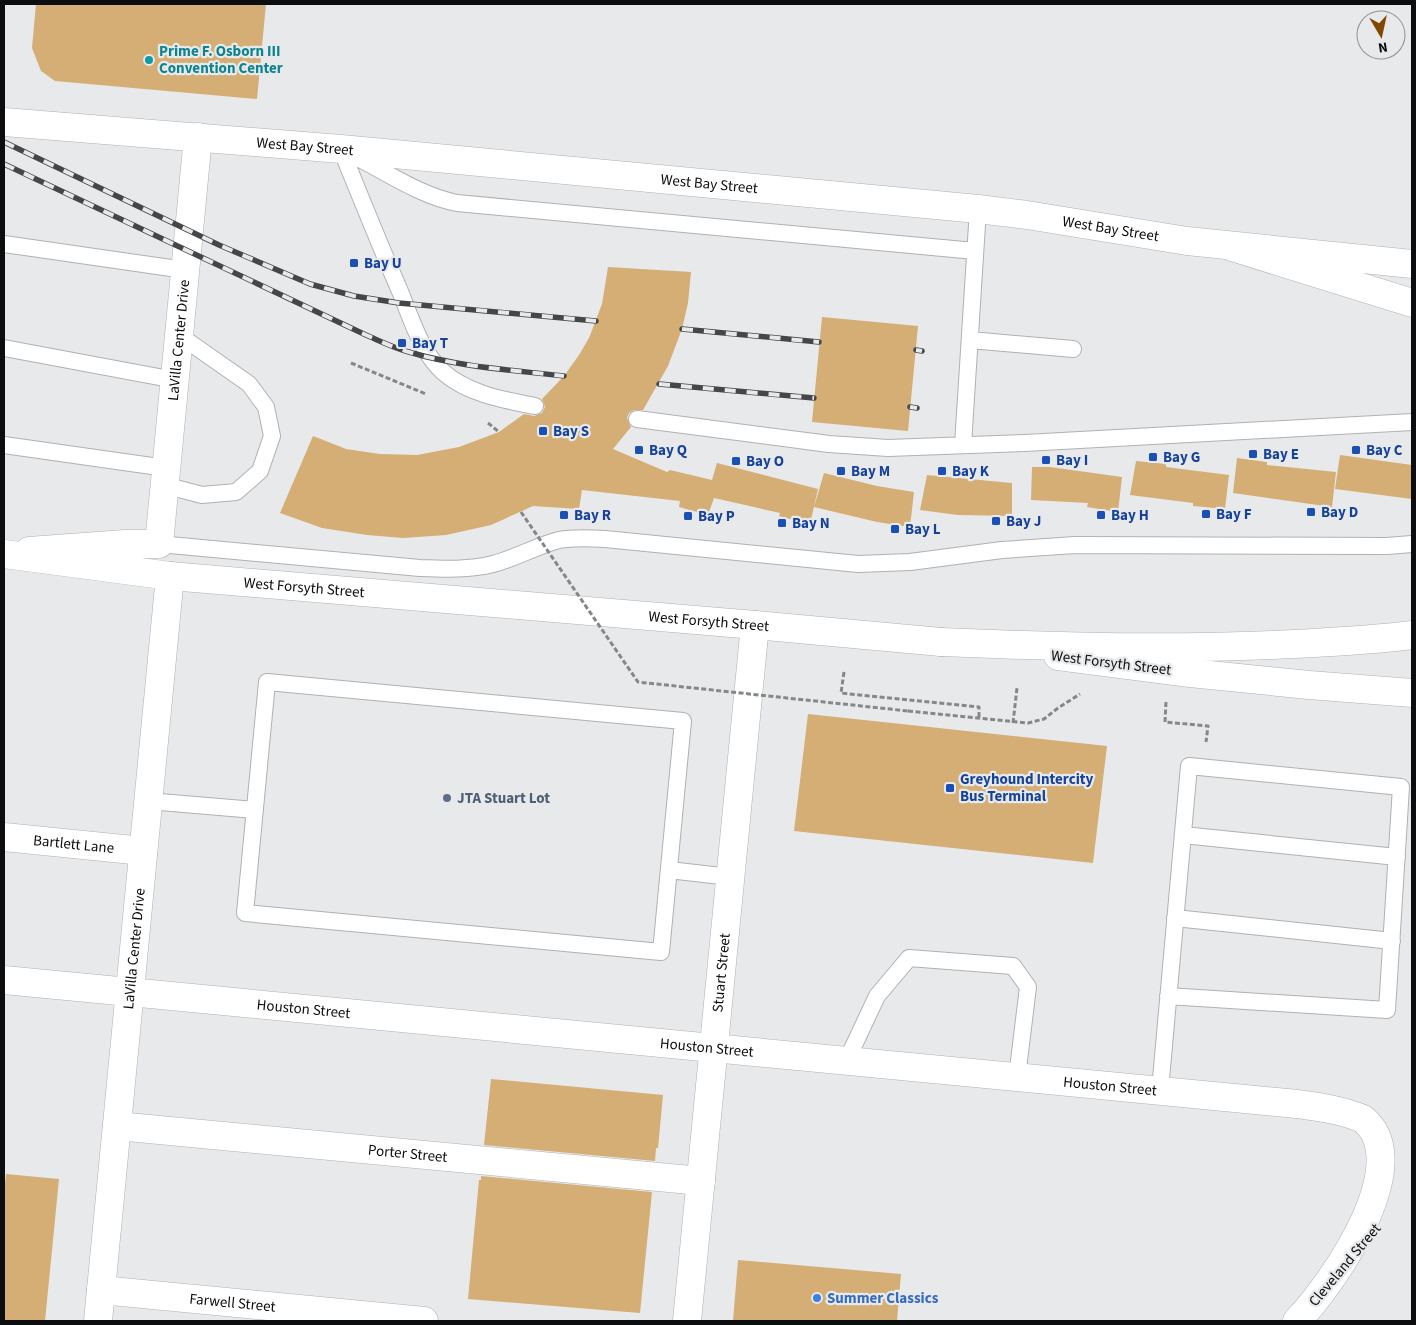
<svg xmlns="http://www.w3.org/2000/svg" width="1416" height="1325" font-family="'Source Sans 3',sans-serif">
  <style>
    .building { fill: #d4ae74 }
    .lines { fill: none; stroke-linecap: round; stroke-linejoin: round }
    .lane-casing { stroke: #afb1b3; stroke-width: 18 }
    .street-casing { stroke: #afb1b3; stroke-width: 29 }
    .secondary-casing { stroke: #afb1b3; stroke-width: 29 }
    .primary-casing { stroke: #afb1b3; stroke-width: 29 }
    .highway-casing { stroke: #afb1b3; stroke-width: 29 }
    .path { stroke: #868789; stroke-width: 3; stroke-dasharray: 5 2.5; stroke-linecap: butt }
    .lane { stroke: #fff; stroke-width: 16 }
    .street { stroke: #fff; stroke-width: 28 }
    .secondary { stroke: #fff; stroke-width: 28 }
    .primary { stroke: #fff; stroke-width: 28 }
    .highway { stroke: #fff; stroke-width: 28 }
    .rail-casing { stroke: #454648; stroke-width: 5.5 }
    .rail { stroke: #e7e9eb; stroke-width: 4; stroke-dasharray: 11; stroke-linecap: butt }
    .path-bridge { stroke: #868789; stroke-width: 3; stroke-dasharray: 5 2.5; stroke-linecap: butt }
    .culture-dot { fill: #0f9aa8; stroke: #e7e9eb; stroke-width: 2 }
    .transit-dot { fill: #1a4fb4; stroke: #e7e9eb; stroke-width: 2 }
    .service-dot { fill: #5c6f8a; stroke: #e7e9eb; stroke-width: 2 }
    .shop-dot { fill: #3f7fe0; stroke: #e7e9eb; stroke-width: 2 }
    .labels { text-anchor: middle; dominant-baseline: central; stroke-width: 4.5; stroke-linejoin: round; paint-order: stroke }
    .culture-label { font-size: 15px; font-weight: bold; fill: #0d838f; stroke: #e7e9eb; text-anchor: start }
    .street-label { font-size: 15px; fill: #0c0d0e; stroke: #e7e9eb }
    .transit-label { font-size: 15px; font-weight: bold; fill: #164399; stroke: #e7e9eb; text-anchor: start }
    .service-label { font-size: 15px; font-weight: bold; fill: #4e5e75; stroke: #e7e9eb; text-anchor: start }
    .shop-label { font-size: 15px; font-weight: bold; fill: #366cbe; stroke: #e7e9eb; text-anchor: start }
  </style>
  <rect width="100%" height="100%" fill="#e7e9eb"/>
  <!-- building -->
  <path class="building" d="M36 4H266L257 99 55 81 41 71 32 48Z
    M608 267 691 272 688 303 682 329 668 366 643 410H634L629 413 627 418 631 427 613 449 667 472 670 470 712 480 717 463 818 489 810 524 779 516 780 513 714 498 708 515 679 507 680 501 582 490 579 509 533 506 491 525 446 535 403 538 367 535 322 528 280 513 313 436 346 449 380 454 417 455 459 447 499 432 524 414 534 416 542 413 545 407 542 399 564 376 579 355 589 338 602 304Z
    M822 317 918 326 908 431 812 422Z
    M1340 455 1412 465V499L1335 489Z
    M1237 458 1267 462V465L1336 472 1332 507 1233 493Z
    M1136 461 1166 464V467L1229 475 1225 509 1193 506V503L1130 495Z
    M1032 467H1050L1122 477 1118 512 1087 507 1088 503 1031 500Z
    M824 473 877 486 914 492 910 527 877 522 814 507Z
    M927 475 1012 483V516L958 515 920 510Z
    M808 714 1107 746 1093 863 794 831Z
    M491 1079 663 1095 658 1148H656L655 1161 484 1145Z
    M6 1174 59 1179 45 1321H4V1195Z
    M481 1176 652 1192 640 1313 468 1299 479 1180H481Z
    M738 1260 901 1274 897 1321H733Z"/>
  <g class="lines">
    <defs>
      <path id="lane" d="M341 149C360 196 379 243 399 289 411 317 420 351 443 372 468 394 504 400 535 406
        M356 157C388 173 421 196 457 203L975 251
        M4 244 185 270
        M970 340 1073 349
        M4 348 175 380
        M637 419 829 444 888 448 1025 443 1412 422
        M4 445 166 468
        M963 445 978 209
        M164 485 202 495 236 492 260 471 272 436 266 407 249 384 179 335
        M159 544 420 568C444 569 470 570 493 564 516 558 536 546 559 540 574 537 590 538 605 539L858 564 910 562 1002 550 1075 545 1387 546 1412 544
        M267 682 683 721 661 952 245 913Z
        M148 801 255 810
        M1183 835 1397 857
        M669 870 730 877
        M1175 918 1392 941
        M847 1060 877 996 909 958 1013 966 1028 987 1017 1077
        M1160 1090C1169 982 1180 874 1189 766L1401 787 1387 1010 1168 996"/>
      <g id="street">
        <path id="s1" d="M29 551 125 544H159L198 137"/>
        <path id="s2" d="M4 837 143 851"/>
        <path id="s3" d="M4 980 1297 1104C1319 1107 1342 1110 1363 1119 1416 1162 1336 1280 1297 1321"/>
        <path id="s4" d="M117 1126 701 1181"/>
        <path id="s5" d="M101 1290 424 1321"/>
        <path id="s6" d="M98 1321 170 576"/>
        <path id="s7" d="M687 1321 755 625"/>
      </g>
      <g id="secondary">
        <path id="s8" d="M4 122 341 149 978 209 1027 215 1187 241 1412 264"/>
        <path d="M1058 656 1190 673 1309 685 1412 693"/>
      </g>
      <g id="primary">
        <path id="s9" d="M4 554 170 576 755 625 941 642"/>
      </g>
      <path id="highway" d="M1232 247 1412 303
        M941 642C1059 647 1176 650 1295 644 1334 642 1373 640 1412 635"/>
    </defs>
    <!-- lane casing -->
    <use href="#lane" class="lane-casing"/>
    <!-- street casing -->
    <use href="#street" class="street-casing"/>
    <!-- secondary casing -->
    <use href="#secondary" class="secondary-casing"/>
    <!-- primary casing -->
    <use href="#primary" class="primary-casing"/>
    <!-- highway casing -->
    <use href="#highway" class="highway-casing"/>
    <!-- path -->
    <path class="path" d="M351 363 426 394
      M488 423 499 432
      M844 672 841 693 979 707V718
      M1166 702 1165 722 1208 726 1206 742
      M908 711 1028 723 1044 719 1058 708 1080 694
      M1013 723 1017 688"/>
    <!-- lane -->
    <use href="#lane" class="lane"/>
    <!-- street -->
    <use href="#street" class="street"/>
    <!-- secondary -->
    <use href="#secondary" class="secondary"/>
    <!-- primary -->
    <use href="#primary" class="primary"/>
    <!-- highway -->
    <use href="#highway" class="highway"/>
    <defs>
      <path id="rail" d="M4 142 219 245 310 284 354 296 399 303 596 321
        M4 164 366 335C380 341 394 348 409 352 459 367 512 370 564 376
        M682 329 819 342
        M916 350 922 351
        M659 384 814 398
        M910 407 917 408"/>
    </defs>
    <!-- rail casing -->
    <use href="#rail" class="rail-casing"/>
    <!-- rail -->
    <use href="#rail" class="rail"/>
    <!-- path-bridge -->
    <path class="path-bridge" d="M521 512 638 682 908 711"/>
  </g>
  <!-- markers -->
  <circle class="culture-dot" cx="149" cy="60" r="5"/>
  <g class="transit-dot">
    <rect x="349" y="258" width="10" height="10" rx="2.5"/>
    <rect x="397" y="338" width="10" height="10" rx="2.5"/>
    <rect x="538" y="426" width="10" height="10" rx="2.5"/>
    <rect x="634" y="445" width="10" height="10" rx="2.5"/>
    <rect x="1351" y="445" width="10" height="10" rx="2.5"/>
    <rect x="1248" y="449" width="10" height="10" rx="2.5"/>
    <rect x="1148" y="452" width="10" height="10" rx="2.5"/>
    <rect x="1041" y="455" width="10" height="10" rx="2.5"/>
    <rect x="731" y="456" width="10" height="10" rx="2.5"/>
    <rect x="836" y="466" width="10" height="10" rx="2.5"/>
    <rect x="937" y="466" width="10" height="10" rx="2.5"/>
    <rect x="1306" y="507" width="10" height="10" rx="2.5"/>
    <rect x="1201" y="509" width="10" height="10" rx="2.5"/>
    <rect x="559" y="510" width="10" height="10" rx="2.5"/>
    <rect x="1096" y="510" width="10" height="10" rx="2.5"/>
    <rect x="683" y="511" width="10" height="10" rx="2.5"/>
    <rect x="991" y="516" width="10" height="10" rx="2.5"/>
    <rect x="777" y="518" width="10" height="10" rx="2.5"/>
    <rect x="890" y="524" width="10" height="10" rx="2.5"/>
    <rect x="945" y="783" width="10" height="10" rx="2.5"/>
  </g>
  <circle class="service-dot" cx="447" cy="798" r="5"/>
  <circle class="shop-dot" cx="817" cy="1298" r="5"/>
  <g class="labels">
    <!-- culture labels -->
    <g class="culture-label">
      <text x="159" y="51">Prime F. Osborn III<tspan x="159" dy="17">Convention Center</tspan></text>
    </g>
    <!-- street labels -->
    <g class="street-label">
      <text stroke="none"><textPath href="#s8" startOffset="302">West Bay Street</textPath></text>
      <text stroke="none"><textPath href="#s8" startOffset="708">West Bay Street</textPath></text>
      <text stroke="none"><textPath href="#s8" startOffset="1112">West Bay Street</textPath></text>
      <text stroke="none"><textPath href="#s1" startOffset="335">LaVilla Center Drive</textPath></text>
      <text stroke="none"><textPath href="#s9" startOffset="302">West Forsyth Street</textPath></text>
      <text stroke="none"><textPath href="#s9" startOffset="708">West Forsyth Street</textPath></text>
      <text transform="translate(1111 663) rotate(7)">West Forsyth Street</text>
      <text stroke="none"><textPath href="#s2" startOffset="70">Bartlett Lane</textPath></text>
      <text stroke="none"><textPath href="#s6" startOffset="374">LaVilla Center Drive</textPath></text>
      <text stroke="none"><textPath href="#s7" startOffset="350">Stuart Street</textPath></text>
      <text stroke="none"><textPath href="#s3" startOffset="301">Houston Street</textPath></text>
      <text stroke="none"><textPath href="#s3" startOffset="706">Houston Street</textPath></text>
      <text stroke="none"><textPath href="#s3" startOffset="1111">Houston Street</textPath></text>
      <text stroke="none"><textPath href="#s4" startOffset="292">Porter Street</textPath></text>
      <text transform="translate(1345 1265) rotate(-50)">Cleveland Street</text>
      <text stroke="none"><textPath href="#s5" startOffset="132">Farwell Street</textPath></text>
    </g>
    <!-- transit labels -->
    <g class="transit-label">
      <text x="364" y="263">Bay U</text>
      <text x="412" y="343">Bay T</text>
      <text x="553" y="431">Bay S</text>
      <text x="649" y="450">Bay Q</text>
      <text x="1366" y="450">Bay C</text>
      <text x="1263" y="454">Bay E</text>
      <text x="1163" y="457">Bay G</text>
      <text x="1056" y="460">Bay I</text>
      <text x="746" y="461">Bay O</text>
      <text x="851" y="471">Bay M</text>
      <text x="952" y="471">Bay K</text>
      <text x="1321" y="512">Bay D</text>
      <text x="1216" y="514">Bay F</text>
      <text x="574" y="515">Bay R</text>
      <text x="1111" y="515">Bay H</text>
      <text x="698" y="516">Bay P</text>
      <text x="1006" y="521">Bay J</text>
      <text x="792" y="523">Bay N</text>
      <text x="905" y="529">Bay L</text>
      <text x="960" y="779">Greyhound Intercity<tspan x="960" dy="17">Bus Terminal</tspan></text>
    </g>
    <!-- service labels -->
    <g class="service-label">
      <text x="457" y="798">JTA Stuart Lot</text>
    </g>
    <!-- shop labels -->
    <g class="shop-label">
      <text x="827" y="1298">Summer Classics</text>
    </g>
  </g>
  <!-- border -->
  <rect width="1416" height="1325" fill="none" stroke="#0c0d0e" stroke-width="10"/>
  <!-- north arrow -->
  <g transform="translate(1381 35) rotate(171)"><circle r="24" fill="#e7e9eb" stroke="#8f9193"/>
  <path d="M0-4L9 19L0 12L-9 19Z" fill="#834800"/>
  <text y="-8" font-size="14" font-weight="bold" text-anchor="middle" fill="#0c0d0e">N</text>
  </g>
</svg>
